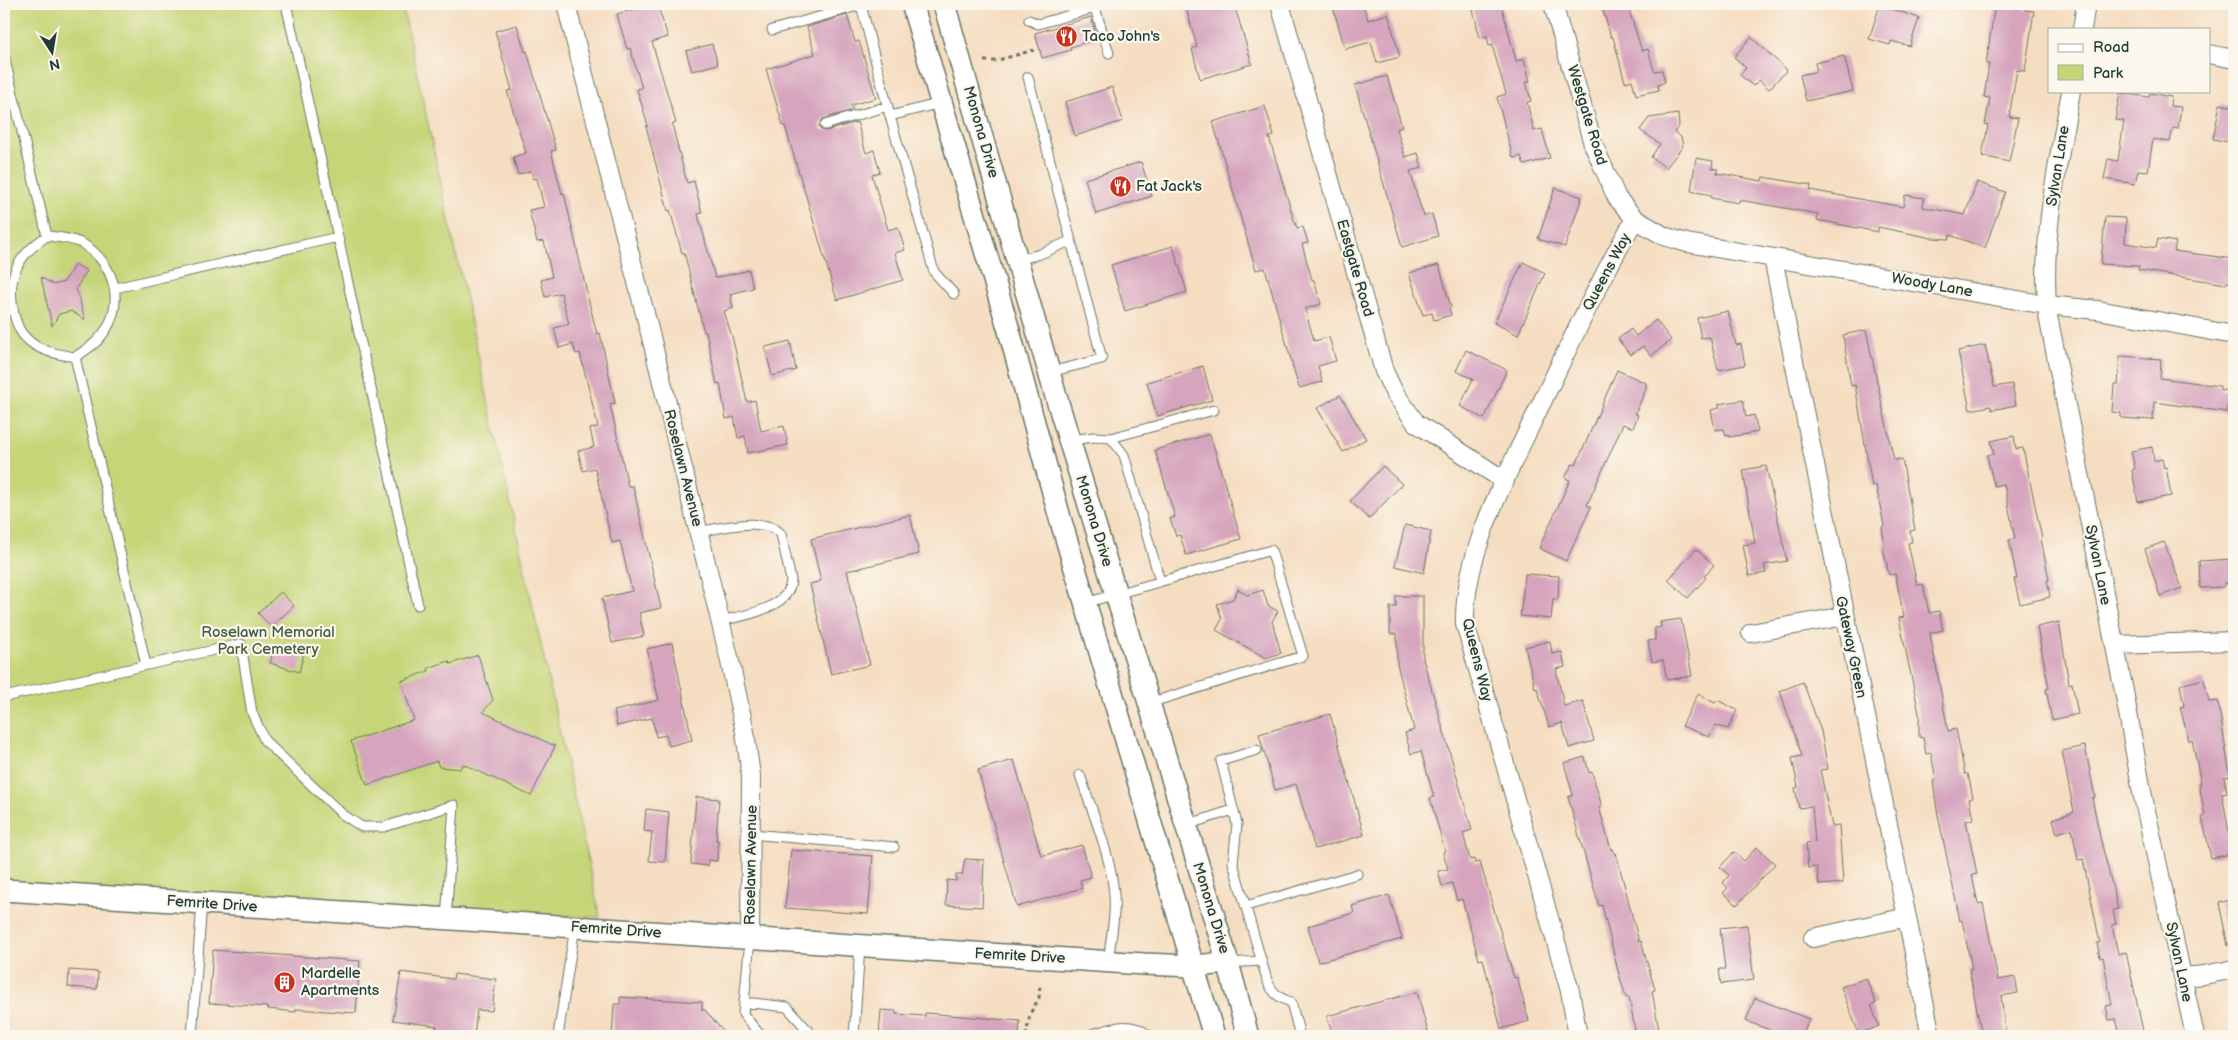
<svg xmlns="http://www.w3.org/2000/svg" width="2238" height="1040" font-family="'Balsamiq Sans',sans-serif">
  <style>
    .green { fill: #c6d577; stroke: #728956 }
    .building { fill: #d6a4bd }
    .lines { fill: none; stroke-linecap: round; stroke-linejoin: round }
    .service-casing { stroke: #6a7565; stroke-width: 11 }
    .minor-casing { stroke: #6a7565; stroke-width: 20 }
    .tertiary-casing { stroke: #6a7565; stroke-width: 24 }
    .path { stroke: #6a7565; stroke-width: 3; stroke-dasharray: 4 4; stroke-linecap: butt }
    .service { stroke: #fff; stroke-width: 9 }
    .minor { stroke: #fff; stroke-width: 18 }
    .tertiary { stroke: #fff; stroke-width: 21 }
    .labels { text-anchor: middle; dominant-baseline: central; stroke-width: 4.5; stroke-linejoin: round; paint-order: stroke }
    .poi-label { font-size: 15px; fill: #1f3d34; stroke: #fbf7ec; text-anchor: start }
    .street-label { font-size: 15px; fill: #1f3d34; stroke: #fbf7ec }
    .park-label { font-size: 15px; fill: #405b41; stroke: #fbf7ec }
  </style>
  <rect width="100%" height="100%" fill="#fbf7ec"/>
  <filter id="ink" filterUnits="userSpaceOnUse"><feTurbulence type="fractalNoise" baseFrequency=".02" numOctaves="2"/><feDisplacementMap in="SourceGraphic" scale="10" xChannelSelector="R" yChannelSelector="G"/><feConvolveMatrix kernelMatrix="1 2 1 2 8 2 1 2 1" color-interpolation-filters="sRGB"/></filter>
  <filter id="wash" filterUnits="userSpaceOnUse"><feTurbulence type="fractalNoise" baseFrequency=".0096" numOctaves="4" result="noise"/><feDisplacementMap in="SourceGraphic" scale="20" xChannelSelector="R" yChannelSelector="G"/><feGaussianBlur stdDeviation="1.12" result="paint"/><feColorMatrix in="noise" values="0 0 0 0 0 0 0 0 0 0 0 0 0 0 0 0 0 1.4 0 .05"/><feComposite in="paint" operator="in"/></filter>
  <g filter="url(#wash)">
    <rect width="100%" height="100%" fill="#f5ddc1"/>
    <!-- green -->
    <path class="green" d="M4 4H402L600 917 283 908 4 890Z"/>
    <g id="blocks">
      <!-- building -->
      <path class="building" d="M654 4H657L668 37 652 42 676 123 672 124 687 183 694 181 702 213 698 214 715 278 749 270 753 288 730 294 733 308 724 311 733 340 747 402 755 400 761 431 784 426 788 445 748 453 745 436 738 438 734 417 726 419 720 383 717 384 706 332H704L684 252 682 253 670 210 668 211 646 126H648L637 89 642 88 630 48 627 49 617 14Z
        M1185 4H1234L1252 64 1200 79 1192 49 1197 47Z
        M1332 4H1363L1368 20 1388 14 1400 57 1377 63 1371 42 1345 49Z
        M1482 4H1501L1516 61 1524 59 1530 81 1526 82 1531 101 1527 102 1534 131 1542 129 1550 158 1524 165 1521 156 1513 158 1497 97 1506 94 1492 45 1489 46 1487 36 1480 38 1472 6Z
        M1601 4H1627L1642 51 1648 49 1654 71 1662 70 1665 82 1658 85 1659 90 1636 95 1632 80 1625 82 1613 37H1611Z
        M1995 4H2026L2025 10 2034 11 2025 71 2017 70 2009 117 2018 118 2009 162 1982 156 1988 125 1985 124 1990 98 1984 97 1989 64H1986Z
        M1880 5 1919 18 1910 46 1891 41 1890 45 1869 39Z
        M847 15 855 42 859 41 876 98 851 105 853 110 823 119 819 126 821 130 826 131 857 122 866 153 874 150 880 172 872 175 888 230 898 227 905 250 895 253 903 280 837 300 785 126H783L766 69 815 54 807 27Z
        M1091 17 1097 39 1070 47 1071 50 1042 58 1035 33Z
        M517 25 525 52 527 51 556 150 551 151 562 194 564 193 590 306 597 334 600 333 615 403 610 404 628 486H633L661 608 639 613 644 636 612 643 602 598 632 591 620 541 612 543 595 468 583 471 578 451 594 447 590 429 598 427 580 353 576 354 573 344 559 348 554 328 569 324 561 293 545 297 541 280 552 277 544 241 537 242 529 210 544 207 537 178 533 179 531 171 518 175 513 157 526 153 507 91 512 90 495 31Z
        M1751 37 1787 70 1769 89 1759 80 1753 86 1740 75 1746 68 1734 57Z
        M712 44 718 64 692 71 686 51Z
        M1844 56 1853 91 1806 101 1800 75 1817 71 1815 63Z
        M1387 76 1402 127 1397 129 1405 157 1418 153 1422 168 1410 171 1418 199 1424 216 1432 214 1438 236 1402 247 1355 85Z
        M1112 87 1123 121 1075 136 1065 102Z
        M2120 93 2149 97 2150 93 2171 97 2170 106 2181 107 2178 129 2173 128 2170 142 2153 139 2148 171 2138 170 2135 184 2104 179 2108 159 2118 161 2124 121 2115 120Z
        M2220 104 2234 107V143L2213 139Z
        M1265 106 1274 136 1269 137 1293 217 1297 228 1303 227 1308 243 1302 244 1312 280H1314L1321 304 1305 309 1314 341 1329 337 1336 361 1318 366 1322 382 1299 388 1265 268 1256 270 1213 122Z
        M1678 114 1679 126 1674 132 1681 137 1683 146 1666 168 1651 157 1660 144 1640 130 1649 118Z
        M1696 158 1713 161 1712 168 1718 169 1717 173 1762 181 1763 177 1811 185 1810 190 1903 207 1905 195 1924 198 1923 207 1965 215 1977 182 2005 192 1985 248 1950 235 1949 239 1932 238 1878 227V232L1817 220 1818 214 1739 200V203L1711 198V195L1691 191Z
        M1141 162 1152 196 1096 214 1085 179Z
        M1555 188 1582 197 1565 247 1538 239Z
        M2105 217 2126 218 2125 243 2156 248 2158 239 2176 242 2174 251 2234 259V283L2227 282 2226 284 2138 270 2139 266 2101 264Z
        M1173 246 1187 292 1125 311 1111 265Z
        M1523 262 1545 273 1518 335 1494 323Z
        M75 264 87 271 76 288 85 320 71 311 59 314 52 326 41 277 53 285 64 282Z
        M1439 265 1451 307 1449 308 1451 315 1434 320 1432 313 1423 315 1409 273Z
        M1728 311 1736 345 1741 344 1745 365 1718 370 1710 337 1701 338 1697 318Z
        M1656 320 1671 340 1651 356 1643 346 1630 355 1618 339 1631 329 1636 336Z
        M1866 330 1894 460 1902 459 1915 530 1910 531 1912 542 1908 543 1917 585 1923 584 1929 613 1939 611 1943 630 1930 633 1948 731 1956 729 1965 774H1968L1973 798 1969 799 1973 819 1966 821 1977 874 1972 875 1978 904 1983 903 1998 980 2015 977 2018 993 2001 996 2006 1036H1982L1969 969H1972L1962 920 1960 921 1937 810 1933 781 1936 780 1931 753 1926 754 1923 738 1919 737V719L1920 718 1899 618 1904 617 1895 574 1889 575 1883 547H1885L1882 527 1884 526 1876 485 1872 486 1855 385 1851 386 1843 335Z
        M790 341 796 370 772 376 765 347Z
        M1985 345 1994 387 2012 384 2016 405 1992 410 1991 406 1970 410 1958 351Z
        M1466 350 1507 370 1484 419 1460 406 1473 379 1456 371Z
        M2120 356 2161 359 2160 378 2220 386V390L2230 391 2227 412 2154 402 2153 420 2121 418V413L2112 412 2114 384H2118Z
        M1203 366 1212 400 1157 416 1147 382Z
        M1617 370 1646 383V389L1635 414 1638 415 1633 428 1623 424 1587 505 1591 507 1566 561 1539 548 1570 480 1565 478 1572 464 1576 465Z
        M1340 395 1366 439 1343 452 1317 408Z
        M1743 400 1746 417 1754 415 1758 432 1729 437V435L1726 436 1724 429 1715 430 1711 410 1719 408V404Z
        M1210 434 1241 539 1186 555 1180 535 1176 536 1170 519 1175 517 1155 450Z
        M2014 436 2016 449 2023 448 2042 539H2041L2049 580H2047L2050 597 2020 604 2014 579H2017L2009 540 2015 539 2004 484 1994 486 1987 455 1994 454 1991 441Z
        M2152 447 2154 461 2162 459 2164 468 2166 467 2171 496 2138 502 2132 470 2135 469 2131 451Z
        M1383 466 1402 484 1369 519 1350 501Z
        M1766 466 1787 561 1764 565 1766 573 1749 576 1743 545 1755 543 1743 470Z
        M910 515 919 554 847 571 870 665 831 674 810 584 821 581 811 539Z
        M1405 525 1431 531 1424 573 1395 566Z
        M2164 542 2182 588 2160 596 2145 549Z
        M1696 549 1714 565 1704 576 1706 578 1688 598 1668 580Z
        M2234 559V582L2224 583V587L2200 588 2199 561Z
        M1525 574 1559 576 1558 599H1553L1551 619 1520 616Z
        M1238 589 1247 595 1263 590 1268 606 1278 611 1272 621 1281 653 1266 658 1216 630 1222 619 1217 604 1233 599Z
        M281 592 294 606 271 627 258 613Z
        M1396 596H1423V659L1472 830 1463 833 1470 860 1474 859 1475 863 1480 862 1514 978 1517 977 1529 1021 1501 1029 1483 959 1479 960 1462 899 1457 901 1452 883 1442 886 1438 871 1448 869 1443 852 1445 851 1430 798 1434 797 1421 751 1411 754 1405 733 1414 730 1397 664V634H1390V607H1396Z
        M1681 619 1692 676 1667 680 1663 660 1652 662 1648 641 1655 640V628L1661 627 1660 622Z
        M2059 622 2069 684 2072 683 2078 714 2052 720 2046 689 2049 688 2037 627Z
        M1550 641 1552 654 1562 652 1565 667 1556 669 1564 706 1583 701 1594 741 1569 748 1562 723 1549 727 1537 688 1535 689 1525 647Z
        M672 643 692 740 669 746 666 735 656 737 652 718 617 726 614 711 659 700 647 649Z
        M275 645 304 653 299 672 270 663Z
        M478 655 493 700 483 712 555 746 531 796 463 764 460 769 439 767 437 761 367 785 351 741 414 720 401 681 429 671 428 668 449 661 450 664Z
        M2204 679 2209 702 2218 701 2230 776 2224 777 2227 792 2222 793 2231 844H2229L2231 854 2211 858 2202 817 2205 816 2199 784 2201 783 2192 740 2189 741 2180 707 2184 706 2180 685Z
        M1803 682 1821 731 1828 769 1820 770 1832 826 1839 825 1843 883 1819 885 1817 867 1808 868 1806 843 1815 842 1812 806 1799 808 1795 788 1798 787 1792 758 1802 756 1780 691Z
        M1698 694 1715 703 1717 700 1737 710 1728 729 1715 725 1709 737 1682 726Z
        M1330 714 1364 835 1315 849 1296 784 1275 790 1259 734Z
        M2085 746 2095 797 2092 798 2100 837 2118 909 2113 910 2116 924 2112 925 2118 954 2126 952 2144 1036H2120L2116 1019 2109 1020 2106 1006 2112 1005 2103 957 2100 958 2097 943H2100L2083 859 2078 860 2072 829 2057 833 2053 819 2074 812 2062 751Z
        M1585 757 1589 773 1592 772 1602 807H1599L1611 850 1613 849 1615 855 1616 853 1639 942 1641 941 1655 990 1652 991 1660 1036H1636L1629 997 1626 998 1618 971 1602 905 1599 906 1568 797 1573 795 1564 763Z
        M1014 760 1041 856 1082 845 1091 877 1080 880 1082 888 1017 907 978 770Z
        M696 797 719 799 716 840H718L717 861 708 860V866L691 864Z
        M646 809 669 812 665 862 649 861 652 832 644 831Z
        M1757 847 1775 864 1737 905 1723 893 1728 888 1723 883 1729 875 1720 867 1734 852 1744 861Z
        M791 850 873 856 868 914 785 908Z
        M965 859 984 860 982 907 946 905 947 880 956 881V875H962Z
        M1389 895 1402 939 1318 962 1308 926 1354 913 1352 906Z
        M2234 899V945L2228 946 2219 903Z
        M1747 925 1754 980 1721 984 1719 969H1725L1720 928Z
        M213 950 360 961 356 1013 296 1009V1012L268 1009V1007L209 1003Z
        M69 970 98 972 97 989 68 987Z
        M401 972 453 979 454 974 496 979 492 1011 477 1010 474 1036H435L437 1026 393 1020Z
        M1866 978 1876 1004 1871 1005 1879 1026 1859 1034 1841 987Z
        M1417 992 1429 1036H1333L1327 1016Z
        M620 997 702 1002V1010H705L727 1036H612L614 1004H620Z
        M1755 998 1809 1019 1802 1036H1786L1746 1021Z
        M881 1010 896 1011V1014L925 1016V1013L1020 1021 1019 1036H879Z"/>
    </g>
  </g>
  <g filter="url(#ink)">
    <use href="#blocks" fill-opacity="0" stroke="#6a7565" stroke-width="1"/>
    <g class="lines">
      <defs>
        <path id="service" d="M1029 20 1038 24 1095 8 1109 53
          M772 30 861 5 890 116
          M4 56 47 236
          M1028 77 1102 359 1050 372
          M941 103 890 116 934 272 954 294
          M825 125 888 106
          M47 236C58 237 70 238 81 243 117 263 128 310 97 341 91 347 83 352 75 357 58 354 39 352 26 338 20 333 16 322 14 314 6 279 16 256 47 236Z
          M338 237 418 605
          M1017 260 1040 254 1070 241
          M115 288 338 237 286 4
          M75 357 146 665
          M1111 438 1214 410
          M1070 440 1094 437 1111 438 1124 455 1160 581
          M699 532C719 528 766 516 781 534L791 580C790 609 742 616 720 621
          M1085 603 1271 550 1303 656 1149 703
          M4 697 241 644 252 713 265 741 342 814 362 827H384L454 805 446 919
          M1257 750 1221 761 1237 824 1233 863 1267 980C1272 992 1278 998 1291 1002L1300 1036
          M1080 775C1092 811 1108 848 1113 885 1117 910 1111 937 1108 962
          M1186 825 1233 810
          M752 834 894 847
          M1246 906 1357 874
          M750 939 743 1014 761 1036
          M1228 963 1262 961
          M744 1002 787 1007 813 1036
          M192 1036 202 903
          M558 1036 575 927
          M854 1036 860 946
          M1086 1036C1108 1030 1130 1018 1149 1036"/>
        <path id="minor" d="M566 4 652 341 729 657 745 732 751 776 750 939
          M1280 4 1384 371 1394 392 1416 423 1505 481
          M1553 4 1593 144 1617 198 1635 219 1664 236 1687 243 2047 305 2098 310 2234 335
          M2082 29 2086 4
          M2209 54 2234 59
          M2071 91C2058 165 2040 241 2048 316L2124 691 2142 792 2195 1036
          M1773 258 1931 1036
          M1751 633 1845 616
          M2115 645 2234 641
          M1813 938 1907 917
          M2183 977 2204 975 2234 969
          M1578 1036 1570 991 1465 624C1463 552 1510 469 1541 404 1571 342 1600 279 1635 219"/>
        <path id="tertiary" d="M912 4 1008 327 1060 518 1214 1036
          M944 4 1055 393 1228 963 1248 1036
          M4 890 1144 964 1193 966 1228 963"/>
      </defs>
      <!-- service casing -->
      <use href="#service" class="service-casing"/>
      <!-- minor casing -->
      <use href="#minor" class="minor-casing"/>
      <!-- tertiary casing -->
      <use href="#tertiary" class="tertiary-casing"/>
      <!-- path -->
      <path class="path" d="M984 61H995L1034 50
        M1026 1036 1030 1014 1039 998 1040 983"/>
      <!-- service -->
      <use href="#service" class="service"/>
      <!-- minor -->
      <use href="#minor" class="minor"/>
      <!-- tertiary -->
      <use href="#tertiary" class="tertiary"/>
    </g>
  </g>
  <!-- icons -->
  <defs>
    <symbol id="restaurant-disc" viewBox="-11 -11 22 22"><circle r="9.5" fill="#c8321e" stroke="#fbf7ec"/><path d="M-5-6h1v4h1v-4h1v4h1v-4h1v5L-1.5 .5V6h-2V.5L-5-1ZM5-6V6H3V1.5H1.5Q1.5-4 5-6Z" fill="#fff"/></symbol>
    <symbol id="building-disc" viewBox="-11 -11 22 22"><circle r="9.5" fill="#c8321e" stroke="#fbf7ec"/><path d="M-4-6H4V6H1V3H-1V6H-4ZM-2.5-4.3h1.7v1.8h-1.7ZM.8-4.3h1.7v1.8H.8ZM-2.5-1h1.7V.8h-1.7ZM.8-1h1.7V.8H.8Z" fill="#fff"/></symbol>
  </defs>
  <g fill-rule="evenodd">
    <use href="#restaurant-disc" x="1054" y="24" width="25" height="25"/>
    <use href="#restaurant-disc" x="1108" y="174" width="25" height="25"/>
    <use href="#building-disc" x="272" y="970" width="25" height="25"/>
  </g>
  <g class="labels">
    <!-- poi labels -->
    <g class="poi-label">
      <text x="1082" y="36">Taco John's</text>
      <text x="1136" y="186">Fat Jack's</text>
      <text x="301" y="973">Mardelle<tspan x="301" dy="17">Apartments</tspan></text>
    </g>
    <!-- street labels -->
    <g class="street-label">
      <text transform="translate(1587 115) rotate(73)">Westgate Road</text>
      <text transform="translate(981 132) rotate(74)">Monona Drive</text>
      <text transform="translate(2058 166) rotate(-81)">Sylvan Lane</text>
      <text transform="translate(1355 268) rotate(74)">Eastgate Road</text>
      <text transform="translate(1607 272) rotate(-62)">Queens Way</text>
      <text transform="translate(1932 285) rotate(10)">Woody Lane</text>
      <text transform="translate(683 468) rotate(76)">Roselawn Avenue</text>
      <text transform="translate(1094 521) rotate(73)">Monona Drive</text>
      <text transform="translate(2098 565) rotate(79)">Sylvan Lane</text>
      <text transform="translate(1851 647) rotate(78)">Gateway Green</text>
      <text transform="translate(1477 660) rotate(76)">Queens Way</text>
      <text transform="translate(751 865) rotate(-89)">Roselawn Avenue</text>
      <text transform="translate(212 904) rotate(4)">Femrite Drive</text>
      <text transform="translate(1211 908) rotate(73)">Monona Drive</text>
      <text transform="translate(616 930) rotate(4)">Femrite Drive</text>
      <text transform="translate(1020 956) rotate(3)">Femrite Drive</text>
      <text transform="translate(2179 962) rotate(78)">Sylvan Lane</text>
    </g>
    <!-- park labels -->
    <g class="park-label">
      <text x="268" y="632">Roselawn Memorial<tspan x="268" dy="17">Park Cemetery</tspan></text>
    </g>
  </g>
  <!-- margin -->
  <rect width="2238" height="1040" fill="none" stroke="#fbf7ec" stroke-width="20"/>
  <!-- legend -->
  <rect x="2048" y="28" width="162" height="65" fill="#fbf7ec" stroke="#a3ada2"/>
  <rect x="2058" y="44" width="25" height="8" fill="#ffffff" stroke="#a3ada2"/>
  <text x="2093" y="52" font-size="15" fill="#1f3d34">Road</text>
  <rect x="2058" y="65" width="25" height="15" fill="#c6d577" stroke="#a3ada2"/>
  <text x="2093" y="78" font-size="15" fill="#1f3d34">Park</text>
  <!-- north arrow -->
  <g transform="translate(52 52) rotate(168)" stroke="#fbf7ec" stroke-width="4" paint-order="stroke">
  <path d="M0-4L9 19L0 12L-9 19Z" fill="#1f3d34"/>
  <text y="-8" font-size="14" font-weight="bold" text-anchor="middle" fill="#1f3d34">N</text>
  </g>
</svg>
